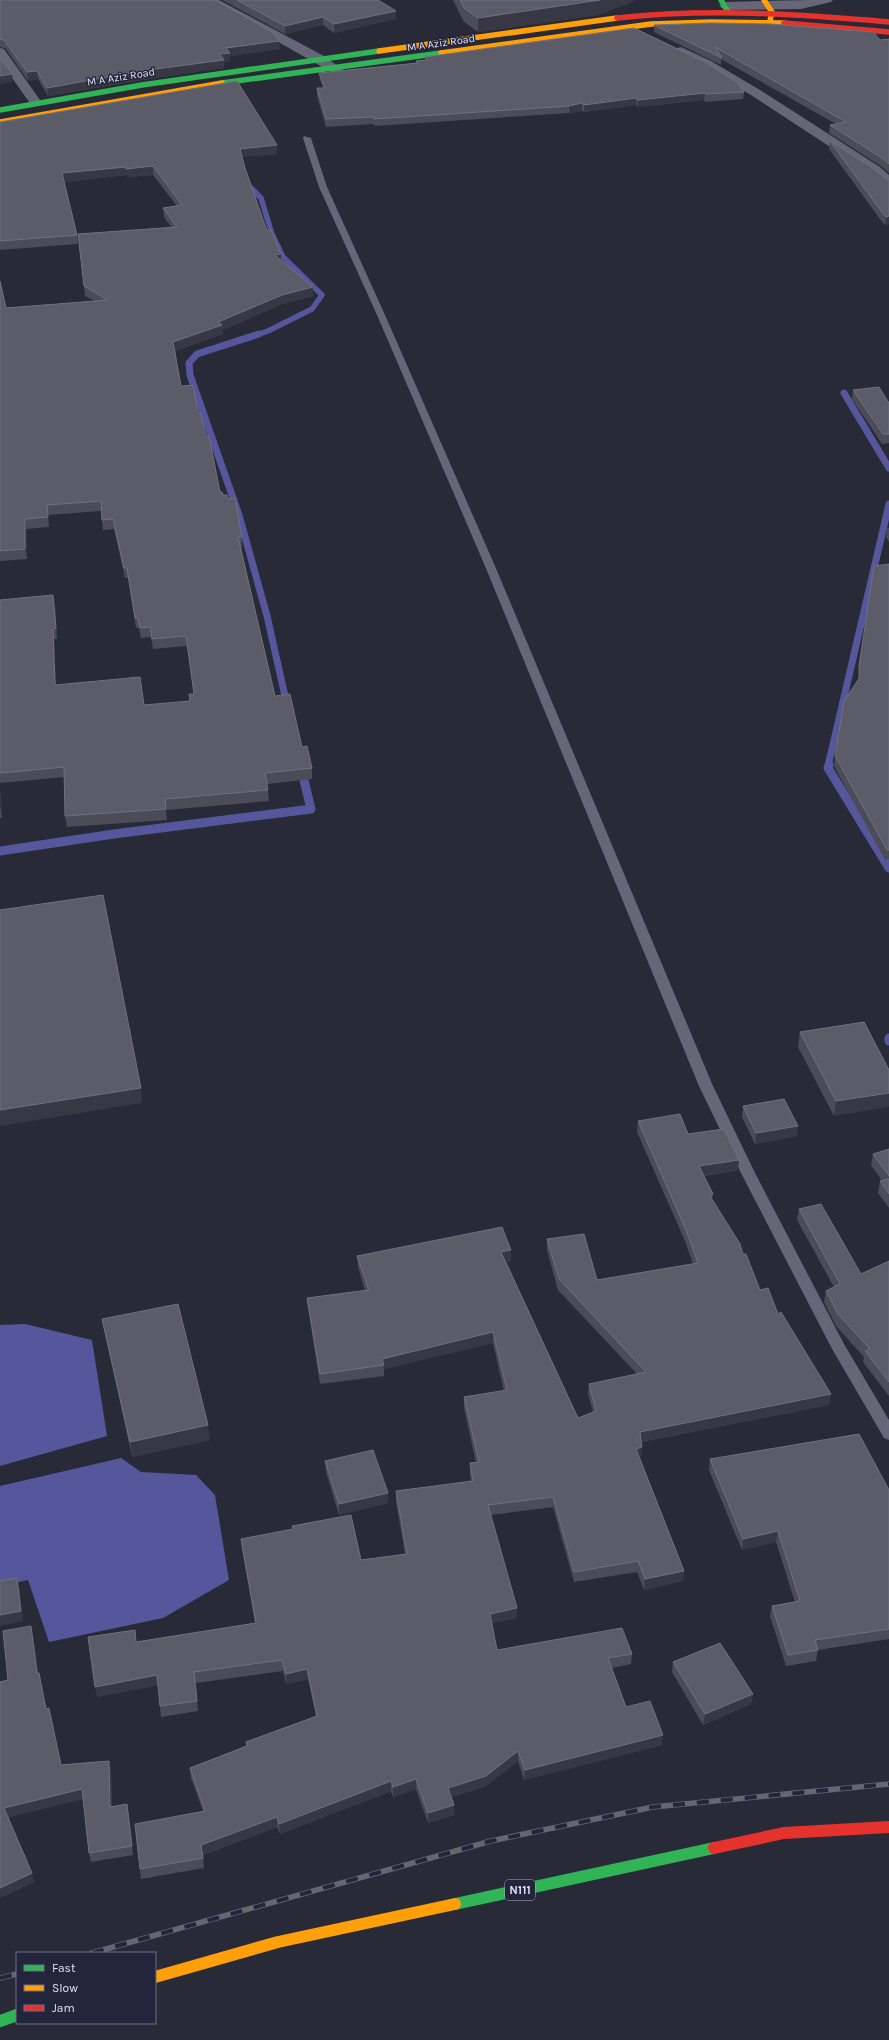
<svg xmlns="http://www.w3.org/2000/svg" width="889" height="2040" font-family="Karla,sans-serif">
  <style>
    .water { fill: #55569c }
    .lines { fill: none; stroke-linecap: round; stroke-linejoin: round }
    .stream-far2 { stroke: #55569c; stroke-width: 5.5 }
    .stream-far1 { stroke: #55569c; stroke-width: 7 }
    .stream { stroke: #55569c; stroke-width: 9 }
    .lane { fill: #656677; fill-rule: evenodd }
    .street { fill: #656677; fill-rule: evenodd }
    .fast-far1 { stroke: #30b455; stroke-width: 5.5 }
    .fast { stroke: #30b455; stroke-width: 12 }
    .slow-far1 { stroke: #ff9f0a; stroke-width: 5.5 }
    .slow { stroke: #ff9f0a; stroke-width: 12 }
    .jam-far1 { stroke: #e5322d; stroke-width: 5.5 }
    .jam { stroke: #e5322d; stroke-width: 12 }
    .rail-casing { stroke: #646672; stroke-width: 5.5 }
    .rail { stroke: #23253d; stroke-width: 4; stroke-dasharray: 12; stroke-linecap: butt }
    .fast-bridge { stroke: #30b455; stroke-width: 5.5 }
    .slow-bridge { stroke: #ff9f0a; stroke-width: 5.5 }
    .jam-bridge { stroke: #e5322d; stroke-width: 5.5 }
    .wall { fill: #4b4c58 }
    .shaded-wall { fill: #373844 }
    .building { fill: #5b5c68; stroke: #70717e }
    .labels { text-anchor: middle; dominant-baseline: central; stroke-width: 3; stroke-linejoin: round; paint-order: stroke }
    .far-street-label { font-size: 11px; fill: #e0e2f2; stroke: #23253d }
    .shield { fill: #23253d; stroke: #a7a9bc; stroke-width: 1 }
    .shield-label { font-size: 12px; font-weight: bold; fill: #e0e2f2 }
  </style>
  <rect width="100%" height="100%" fill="#292a37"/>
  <!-- water -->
  <path class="water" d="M25 1324 92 1340 107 1436 0 1466V1325Z
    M121 1458 141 1472 196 1475 215 1495 229 1580 163 1618 49 1642 28 1580 0 1586V1486Z"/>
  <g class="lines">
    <!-- stream-far2 -->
    <path class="stream-far2" d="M244 181 261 198 272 234 283 257 322 295 312 309 268 331 256 335"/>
    <!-- stream-far1 -->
    <path class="stream-far1" d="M259 334 197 354 189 363 190 375 239 515 267 616 287 705
      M844 393 889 468
      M828 766 889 504"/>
    <!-- stream -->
    <path class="stream" d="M829 765 828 768 889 868
      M0 851 114 834 311 809 301 768
      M889 1038V1041"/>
    <!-- lane -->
    <path class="lane" d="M304 136 311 138 327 187 385 315 495 566 713 1086 755 1173 844 1344 889 1420V1440L884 1438 831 1347 741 1173 699 1086 485 566 377 315 319 187 303 138Z"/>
    <!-- street -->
    <path class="street" d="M204 0H219L324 56 343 70 337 74 333 73Z
      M809 0H833L831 2 801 9 725 10 719 6 725 2Z
      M681 47 711 61 760 90 880 167 889 175V186L884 185 870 173 751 95 677 54 675 51 677 48Z
      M0 48 4 49 40 100 42 103 40 106H32L0 61Z"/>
    <!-- fast-far1 -->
    <path class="fast-far1" d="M721 0 727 10
      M0 110 142 85 379 51"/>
    <!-- fast -->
    <path class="fast" d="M455 1904 714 1848
      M0 2021 17 2015"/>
    <!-- slow-far1 -->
    <path class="slow-far1" d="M764 0 772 12 769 25
      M379 51 617 18"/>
    <!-- slow -->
    <path class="slow" d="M155 1977 278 1942 455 1904"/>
    <!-- jam-far1 -->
    <path class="jam-far1" d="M617 18C708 8 798 14 889 22"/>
    <!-- jam -->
    <path class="jam" d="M714 1848 784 1833 889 1827"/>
    <defs>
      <path id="rail" d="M92 1953 491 1841 653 1807 889 1784
        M0 1978 17 1974"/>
    </defs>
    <!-- rail casing -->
    <use href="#rail" class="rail-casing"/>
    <!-- rail -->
    <use href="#rail" class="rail"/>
    <!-- fast-bridge -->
    <path class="fast-bridge" d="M222 83 441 53"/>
    <!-- slow-bridge -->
    <path class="slow-bridge" d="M441 53 651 24 711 22 784 23
      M0 122 222 83"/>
    <!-- jam-bridge -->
    <path class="jam-bridge" d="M784 23 889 32"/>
  </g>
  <!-- wall -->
  <path class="wall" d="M0 0 280 49 230 56V61L224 62V68L142 80 48 96 38 79 28 81 5 48 0 47Z
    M222 0H378L396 11V19L334 33 323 25 285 34Z
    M453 0H636L598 15 478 32 464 22Z
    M654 25 880 40 889 39V173L881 166 829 133 830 125 836 124 721 59V65L654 32Z
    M425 57 744 92 743 99 705 102 704 100 637 107 636 105 584 112 582 111 569 113 374 126V124L326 127 317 96V88H323L320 80 319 73 416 63V61L425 60Z
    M0 122 277 154 242 157 245 168 267 231 281 254V261L313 287V296L282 304 223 330V334L175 351 181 386 198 412 206 436 220 492 223 495 228 499 242 537V547H241L275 696 312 768V779L267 784 268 790 269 801 166 810 167 820 67 827 65 816V777L0 783V600L55 605 57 639H54L56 685 144 705 190 701 189 694H194L187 646 153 649 151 637 141 638 139 628H136L128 578H125L114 529 103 530 101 511 48 515 49 527 26 529 27 559 0 561V281L6 308 95 301 85 296 78 234 172 228 164 217 163 208 177 206 153 175 127 177V175L64 182 77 235 78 244 0 250Z
    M830 141 885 178 889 179V224L885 225 880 219 829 149Z
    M853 390 889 403V443L882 444 852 399Z
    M887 528H889V542L886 537Z
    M889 564V859L885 860 834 766 835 756 858 680V675L859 666Z
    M0 789 2 818H0Z
    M864 1022 834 1116 798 1047 800 1032Z
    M743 1106 797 1136 755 1144 742 1117Z
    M638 1121 688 1134 738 1170 704 1176 713 1194 712 1200 743 1254 760 1290 778 1314 831 1394 829 1405 641 1442V1458H640L684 1571 683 1581 644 1590 637 1572 574 1582 553 1507 491 1515 517 1608 516 1618 492 1623 497 1650 632 1654 631 1664 612 1668 626 1707 662 1745 524 1780 518 1761 486 1786 452 1797 454 1815 428 1823 416 1789 393 1797 391 1791 280 1834 277 1827 203 1855 204 1868 141 1879 140 1869 203 1811 191 1778 190 1768 246 1746V1742L316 1716 308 1679 286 1684 283 1671 196 1683 198 1711 161 1717 158 1685 97 1697 137 1642 255 1623 242 1549 241 1539 361 1560 405 1554 396 1502V1491L471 1481 470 1474V1463H476L464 1408V1397L504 1391 493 1343 384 1369V1376L320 1384 308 1308 307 1298 365 1290 358 1267 357 1256 511 1261 506 1262 578 1418 593 1412 588 1394 589 1384 637 1374 558 1290 547 1250V1239L597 1280 693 1264 685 1241 637 1132Z
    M889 1149V1208L878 1193 880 1181H882L871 1165 873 1154Z
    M799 1209 861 1274 889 1261V1396L863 1362 864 1357 836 1326 824 1302 826 1291 834 1287 797 1220Z
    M102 1319 210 1440 132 1457 105 1334Z
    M710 1459 889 1490V1639L818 1650 816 1661 786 1666 770 1616 772 1606 795 1602 776 1542 742 1550 709 1470Z
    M325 1461 388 1503 339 1515 326 1472Z
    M33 1635 38 1673 46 1709 61 1765 109 1761 111 1770 112 1807 128 1813 133 1855 91 1862 89 1853 83 1799 8 1817 34 1882 0 1898V1682L8 1680Z
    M673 1662 753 1694 751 1704 703 1725 672 1672Z"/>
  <!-- shaded-wall -->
  <path class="shaded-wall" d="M600 0H636L598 15 478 32V18Z
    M396 11V19L334 33V24Z
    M323 17V25L285 34V26Z
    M279 41 280 49 230 56V61L224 62V68L142 80 48 96 47 88 226 48Z
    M37 71 38 79 28 81 27 72Z
    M12 74 13 82 0 84V76Z
    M705 93 704 100 637 107 638 100Z
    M636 98V105L584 112V105Z
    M582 103V111L569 113V106Z
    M277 145V154L241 157 240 149Z
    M153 166V175L127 177 126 169Z
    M126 167 127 175 63 182 62 173Z
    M889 216V224L885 225 886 217Z
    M281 254V263L275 255Z
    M313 287V296L282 304 223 330V334L174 351 173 342 282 295Z
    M25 519 26 529 27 559 25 549Z
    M53 595 55 605 57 639Z
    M53 629 54 639 56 695 55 685Z
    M0 789 2 818 0 807Z
    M141 1088 142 1103 0 1126V1110Z
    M889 1093V1107L834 1116 836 1101Z
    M798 1126 797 1136 755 1144 756 1133Z
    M739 1160 738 1170 698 1176 699 1166Z
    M511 1250V1261L501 1263V1252Z
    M493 1332V1343L384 1369 382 1359Z
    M831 1394 829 1405 639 1442 640 1432Z
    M208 1425 210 1440 132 1457 130 1442Z
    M642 1447 641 1458 635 1459 636 1449Z
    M388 1493V1503L339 1515V1504Z
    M778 1531 776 1542 742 1550 743 1539Z
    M684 1571 683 1581 644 1590 645 1579Z
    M17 1578 19 1588 23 1621 0 1626V1615Z
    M517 1608 516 1618 489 1624 490 1614Z
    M31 1626 33 1635 39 1683 37 1673Z
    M307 1669 308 1679 286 1684V1674Z
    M157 1675 159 1685 97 1697 95 1687Z
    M753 1694 751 1704 703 1725 705 1714Z
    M663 1735 662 1745 524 1780 525 1770Z
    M518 1751V1761L486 1786 448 1798V1788Z
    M109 1761 111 1770 112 1816 110 1807Z
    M416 1779V1789L393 1797V1787Z
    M391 1781V1791L280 1834 279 1824Z
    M82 1789 83 1799 7 1818 4 1808Z
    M454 1805V1815L428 1823V1813Z
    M277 1817V1827L203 1855 201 1845Z
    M32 1873 34 1882 0 1898V1888Z"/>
  <!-- building -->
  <path class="building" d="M0 0H215L272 32 279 41 226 48 230 53 220 54 224 60 141 71 47 88 37 71 27 72 4 40 0 39Z
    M237 0H378L396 11 334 24 323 17 285 26Z
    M460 0H600L478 18 464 8Z
    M711 23 771 24 873 32 880 40 889 39V164L882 158 830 125 846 122 715 47 722 58 654 25Z
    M634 28 705 62 738 83 744 92 706 94 705 93 638 100 636 98 584 105 582 103 569 106 374 119 373 117 326 119 317 88H325L319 73 418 63 416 61 427 60 425 57Z
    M0 57 12 74 0 76Z
    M237 81 277 145 240 149 245 168 267 231 271 230 281 254 275 255 313 287 282 295 218 322 222 325 173 342 181 386 193 385 198 412H200L202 419 206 436H209L220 492H222L223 495H227L228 499 235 498 242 537H238L275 696 290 694 302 747 307 746 312 768 265 773 268 790 165 799 166 809 65 816 64 767 0 773V600L53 595 56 628 53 629 55 685 140 677 144 705 190 701 189 694H194L186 636 152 639 150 627 140 628 138 618H135L127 568H124L113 519 102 520 101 501 47 505 48 517 25 519V549L0 551V281L6 308 108 300 84 286 78 234 177 227 163 208 182 205 153 166 126 169V167L62 173 77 235 0 241V122Z
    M830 141 870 166 885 178 889 179V216L886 217 881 211Z
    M879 387 889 403V434H883L853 390Z
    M889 564V850H887L835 756 844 701 860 677 859 666 874 566Z
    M103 895 141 1088 0 1110V910Z
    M864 1022 889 1070V1093L836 1101 800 1032Z
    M784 1099 798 1126 756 1133 743 1106Z
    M680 1114 688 1134 724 1129 739 1160 699 1166 713 1194 710 1196 740 1244 743 1254H746L760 1290 768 1288 778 1314 781 1312 831 1394 640 1432 642 1447 636 1449 684 1571 645 1579 638 1561 574 1572 553 1497 488 1505 517 1608 490 1614 497 1650 622 1628 632 1654 608 1658 626 1707 650 1701 663 1735 525 1770 518 1751 486 1776 448 1788 454 1805 428 1813 416 1779 393 1787 391 1781 279 1824 277 1817 201 1845 203 1858 140 1869 135 1824 205 1811 190 1768 247 1746 246 1742 317 1716 307 1669 286 1674 282 1660 194 1672 197 1701 160 1706 157 1675 95 1687 88 1637 135 1630 136 1642 256 1623 241 1539 293 1529 292 1526 351 1515 361 1560 407 1554 396 1491 473 1481 470 1463 479 1462 464 1397 507 1390 493 1332 382 1359 384 1365 320 1374 307 1298 369 1290 357 1256 502 1227 511 1250 501 1252 578 1418 596 1411 589 1384 646 1372 559 1279 547 1239 584 1234 597 1280 698 1263 686 1230 638 1121Z
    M889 1149V1176L873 1154Z
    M889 1179V1194L880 1181Z
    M821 1204 861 1274 889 1261V1382L865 1351 870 1349 838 1314 826 1291 840 1284 799 1209Z
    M178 1304 208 1425 130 1442 102 1319Z
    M859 1434 889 1490V1629L815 1640 818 1650 788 1655 772 1606 800 1601 778 1531 743 1539 710 1459Z
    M373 1450 388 1493 339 1504 325 1461Z
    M17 1578 21 1611 0 1615V1581Z
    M31 1626 37 1673H39L46 1709 49 1708 61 1765 109 1761 110 1807 127 1804 132 1846 89 1853 82 1789 4 1808 32 1873 0 1888V1682L8 1680 3 1631Z
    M720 1643 753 1694 705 1714 673 1662Z"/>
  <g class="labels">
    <!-- far-street labels -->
    <g class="far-street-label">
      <text transform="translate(441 43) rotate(-8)">M A Aziz Road</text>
      <text transform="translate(121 77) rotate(-9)">M A Aziz Road</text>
    </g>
    <!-- shield labels -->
    <rect class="shield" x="505" y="1880" width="30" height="20" rx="3"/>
    <g class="shield-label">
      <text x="520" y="1890">N111</text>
    </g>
  </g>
  <!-- legend -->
  <rect x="16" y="1952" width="140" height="72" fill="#23253d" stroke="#6f7185"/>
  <rect x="24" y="1965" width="20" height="6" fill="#30b455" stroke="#6f7185"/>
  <text x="52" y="1972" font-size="12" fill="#e0e2f2">Fast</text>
  <rect x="24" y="1985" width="20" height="6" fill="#ff9f0a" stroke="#6f7185"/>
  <text x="52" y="1992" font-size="12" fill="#e0e2f2">Slow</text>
  <rect x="24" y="2005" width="20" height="6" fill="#e5322d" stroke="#6f7185"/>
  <text x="52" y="2012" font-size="12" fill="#e0e2f2">Jam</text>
</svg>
